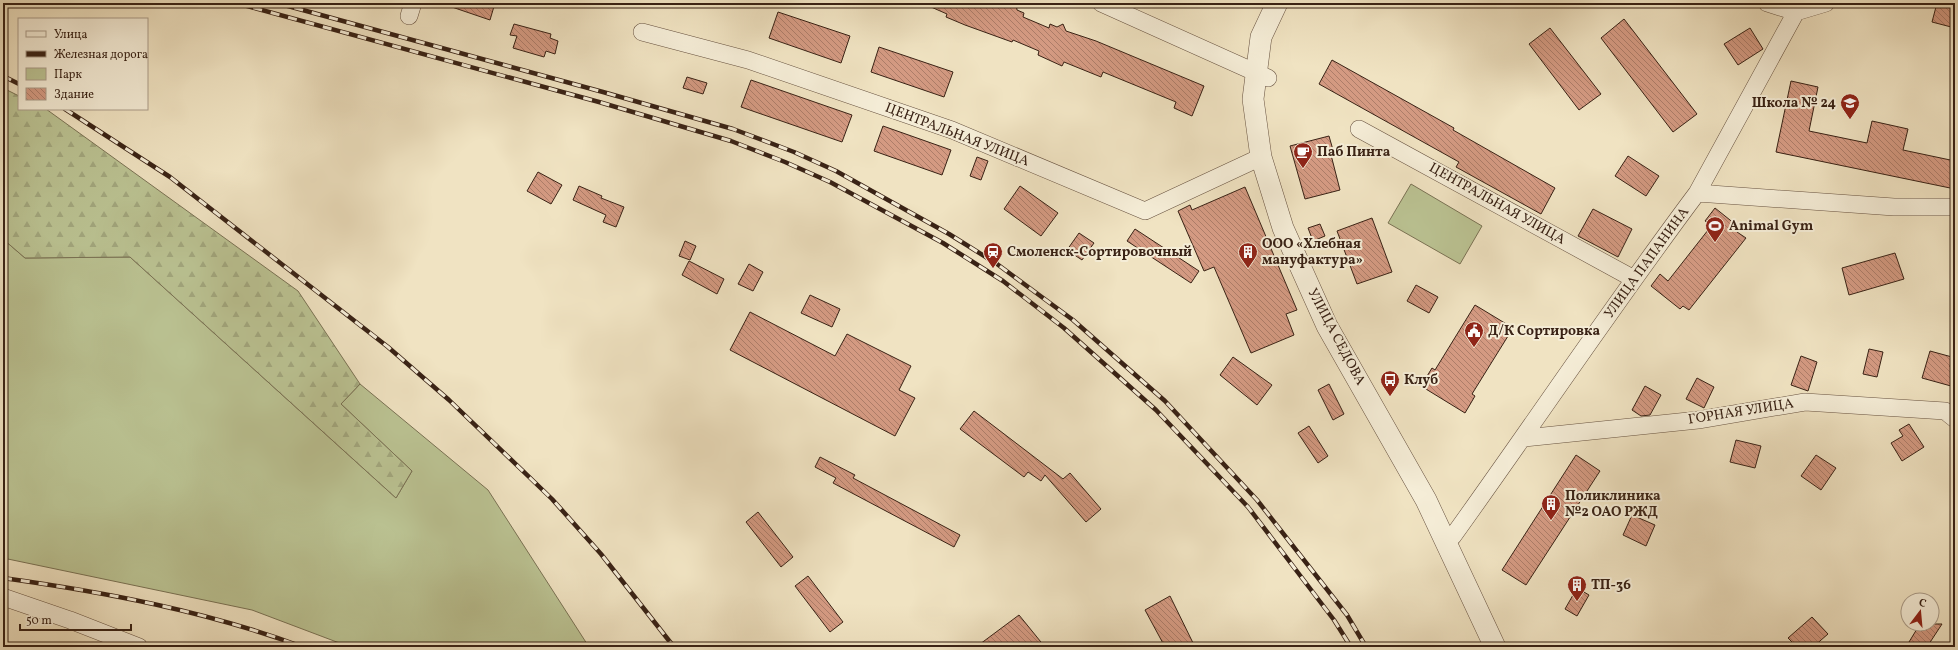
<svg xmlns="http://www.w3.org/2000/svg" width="1958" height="650" font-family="Vollkorn,serif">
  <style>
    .green { fill: #bbc393; stroke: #7a7254 }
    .forest { fill: url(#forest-firs); stroke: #7a7254 }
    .building { fill: url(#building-back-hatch); stroke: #392215 }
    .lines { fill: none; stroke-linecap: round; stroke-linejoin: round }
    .minor-casing { stroke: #675240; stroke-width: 18 }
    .tertiary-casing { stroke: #675240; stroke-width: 22 }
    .minor { stroke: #f5edd7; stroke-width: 17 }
    .tertiary { stroke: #f5edd7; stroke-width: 21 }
    .rail-casing { stroke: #392215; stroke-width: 4.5 }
    .rail { stroke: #f5edd7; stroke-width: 3; stroke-dasharray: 9; stroke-linecap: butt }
    .labels { text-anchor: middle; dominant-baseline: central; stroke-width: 4; stroke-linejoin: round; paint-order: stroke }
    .poi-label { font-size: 14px; font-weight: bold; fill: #392215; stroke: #f5edd7; text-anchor: start }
    .street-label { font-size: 14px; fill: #392215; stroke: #f5edd7 }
  </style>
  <defs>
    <pattern id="forest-firs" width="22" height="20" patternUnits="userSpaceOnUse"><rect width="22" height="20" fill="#bbc393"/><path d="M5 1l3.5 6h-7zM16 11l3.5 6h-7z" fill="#a2a77e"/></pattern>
    <pattern id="building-back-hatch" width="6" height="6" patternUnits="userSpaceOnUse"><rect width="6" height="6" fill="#d49a82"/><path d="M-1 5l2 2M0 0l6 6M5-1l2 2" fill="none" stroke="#ad7d69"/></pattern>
  </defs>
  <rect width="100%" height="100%" fill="#f0e3c2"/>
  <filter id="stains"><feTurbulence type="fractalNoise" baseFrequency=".005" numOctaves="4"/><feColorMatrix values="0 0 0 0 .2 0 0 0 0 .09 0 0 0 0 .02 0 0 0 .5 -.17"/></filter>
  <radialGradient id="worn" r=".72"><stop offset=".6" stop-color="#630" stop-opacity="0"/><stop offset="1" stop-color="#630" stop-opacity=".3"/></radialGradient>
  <!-- green -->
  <path class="green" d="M1411 184 1482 226 1460 264 1388 223Z
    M3 239 25 258 130 257 396 498 412 471 341 404 360 384 488 490 589 647H350L252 610 3 558Z"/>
  <!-- forest -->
  <path class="forest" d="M3 88 19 96V109H46L298 291 360 384 341 404 412 471 396 498 130 257 25 258 3 239Z"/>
  <!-- building -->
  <path class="building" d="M446 3H495L490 20 446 5Z
    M922 3H999L1009 7 1016 3 1017 10 1024 13 1023 17 1049 28 1050 24 1057 27 1063 24 1066 31 1096 41 1204 86 1192 116 1174 108 1176 102 1103 72 1101 77 1064 62 1062 66 1038 55 1039 51 1013 40 1012 42 965 25 946 17 947 14Z
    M1937 3H1954L1951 15 1955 16V28L1932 22Z
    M778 12 850 36 841 63 769 38Z
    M1624 19 1697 114 1673 132 1601 38Z
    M514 24 551 34 550 38 558 41 555 54 546 51 544 57 513 48 517 36 510 35Z
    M1550 28 1601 94 1579 110 1529 44Z
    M1750 28 1763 49 1738 65 1724 44Z
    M879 47 953 72 944 97 871 72Z
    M1332 60 1454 128 1453 130 1555 188 1541 214 1456 167 1459 162 1319 84Z
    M687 77 707 83 703 94 683 88Z
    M751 80 852 115 842 142 741 107Z
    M1791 81 1818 87 1809 131 1867 143 1872 121 1908 129 1903 150 1955 161V189L1776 152Z
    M883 126 951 150 942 175 874 151Z
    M1329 136 1333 150 1330 151 1340 190 1305 199 1290 146Z
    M1628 156 1659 176 1646 196 1615 176Z
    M977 157 988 161 981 180 970 176Z
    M538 172 562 185 551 204 527 191Z
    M579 186 602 196 601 198 624 207 616 227 603 222 606 215 573 200Z
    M1020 186 1058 213 1041 236 1004 209Z
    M1245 187 1297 310 1286 314 1294 335 1251 353 1214 267 1204 271 1178 211 1190 205 1192 210Z
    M1715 208 1740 228 1737 232 1746 238 1689 310 1683 306 1680 309 1651 286 1660 274 1668 281 1712 225 1705 221Z
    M1593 209 1632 229 1618 257 1578 236Z
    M1372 218 1392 272 1357 284 1337 231Z
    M1320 224 1325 236 1313 241 1308 228Z
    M1135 229 1199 271 1191 283 1127 241Z
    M1079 233 1094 243 1082 260 1067 250Z
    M685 241 696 246 690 260 679 256Z
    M1895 253 1904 279 1849 295 1842 268Z
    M689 261 724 279 717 294 682 275Z
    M749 264 763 272 753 291 738 284Z
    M1416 285 1438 297 1429 313 1407 301Z
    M810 295 840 309 832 327 801 313Z
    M1475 305 1513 328 1472 394 1475 396 1465 413 1421 386 1432 368 1435 370Z
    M750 312 835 356 847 334 911 366 899 390 915 398 895 436 730 350Z
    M1869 349 1883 352 1877 377 1863 374Z
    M1930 351 1952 357 1950 367 1955 368V374L1951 386 1922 378Z
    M1801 356 1817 362 1808 391 1791 385Z
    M1233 357 1272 385 1257 405 1220 375Z
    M1697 378 1714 387 1704 408 1686 399Z
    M1329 384 1344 414 1333 420 1318 390Z
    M1645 386 1661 395 1650 415 1641 416 1632 410Z
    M974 411 1063 479 1070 473 1101 509 1086 522 1045 475 1041 481 1028 472 1024 477 960 429Z
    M1909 424 1924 447 1902 461 1891 443 1903 436 1899 430Z
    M1309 426 1328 456 1318 463 1298 433Z
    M1736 440 1761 446 1755 468 1730 462Z
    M1576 455 1600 471 1526 585 1502 570Z
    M1816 455 1836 468 1821 490 1801 476Z
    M820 457 855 475 853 478 960 535 954 547 833 483 836 478 815 467Z
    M758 512 793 557 781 567 746 522Z
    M1632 515 1655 525 1646 546 1623 535Z
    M808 576 843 622 830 632 795 586Z
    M1577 588 1589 595 1577 616 1565 609Z
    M1170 596 1195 647H1165L1145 610Z
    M1019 615 1045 647H976Z
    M1812 617 1828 634 1813 647H1797L1788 638Z
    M1920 624H1942L1927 647H1917L1909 642Z"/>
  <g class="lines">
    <defs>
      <path id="minor" d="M1101 3 1268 78
        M1767 3 1796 12 1826 3
        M409 16 413 3
        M642 32 748 60 952 130 1145 211 1261 157
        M1359 129 1634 279
        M1697 193 1796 12
        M1524 438 1698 420 1805 402 1945 411 1955 419
        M1447 541 1453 536C1535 422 1613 305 1697 193L1894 207H1955
        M3 597 70 620 139 647"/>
      <path id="tertiary" d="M1277 3 1261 37 1253 99 1261 157 1283 228 1327 326 1426 500 1495 647"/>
    </defs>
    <!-- minor casing -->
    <use href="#minor" class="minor-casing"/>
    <!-- tertiary casing -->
    <use href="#tertiary" class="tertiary-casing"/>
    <!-- minor -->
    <use href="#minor" class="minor"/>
    <!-- tertiary -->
    <use href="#tertiary" class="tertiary"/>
    <defs>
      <path id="rail" d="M236 3 599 102 731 141 785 162 830 182 943 243 1003 281 1064 328 1156 410 1248 507 1334 620 1351 647
        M277 3 603 92 733 129 794 152 836 171 949 234 997 264 1073 320 1165 401 1257 500 1347 615 1366 647
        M3 76 19 84
        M65 109 170 177 388 347 449 400 552 499 601 554 674 647
        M3 578C104 592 206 611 303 647"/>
    </defs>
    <!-- rail casing -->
    <use href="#rail" class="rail-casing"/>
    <!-- rail -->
    <use href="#rail" class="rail"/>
  </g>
  <!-- icons -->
  <defs>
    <symbol id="school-pin" viewBox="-11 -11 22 30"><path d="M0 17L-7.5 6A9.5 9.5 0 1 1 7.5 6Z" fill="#8f2418" stroke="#f5edd7"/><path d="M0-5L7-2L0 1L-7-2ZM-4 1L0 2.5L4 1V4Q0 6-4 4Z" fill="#fff"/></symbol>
    <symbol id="cafe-pin" viewBox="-11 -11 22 30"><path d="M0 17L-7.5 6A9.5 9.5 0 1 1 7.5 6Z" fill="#8f2418" stroke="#f5edd7"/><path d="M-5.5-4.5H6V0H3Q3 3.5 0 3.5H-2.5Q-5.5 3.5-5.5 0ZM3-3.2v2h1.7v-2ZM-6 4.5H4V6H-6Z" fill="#fff"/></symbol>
    <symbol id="stadium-pin" viewBox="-11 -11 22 30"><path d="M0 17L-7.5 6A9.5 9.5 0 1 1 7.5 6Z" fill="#8f2418" stroke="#f5edd7"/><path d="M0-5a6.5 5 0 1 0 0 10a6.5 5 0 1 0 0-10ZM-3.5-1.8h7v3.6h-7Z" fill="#fff"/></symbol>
    <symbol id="station-pin" viewBox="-11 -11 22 30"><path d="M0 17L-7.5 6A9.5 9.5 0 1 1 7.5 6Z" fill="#8f2418" stroke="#f5edd7"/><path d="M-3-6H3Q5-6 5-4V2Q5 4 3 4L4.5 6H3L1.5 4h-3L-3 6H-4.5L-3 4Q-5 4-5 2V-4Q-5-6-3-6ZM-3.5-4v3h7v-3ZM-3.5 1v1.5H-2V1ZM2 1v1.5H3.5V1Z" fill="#fff"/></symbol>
    <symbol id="building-pin" viewBox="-11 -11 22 30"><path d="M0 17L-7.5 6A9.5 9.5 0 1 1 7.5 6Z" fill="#8f2418" stroke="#f5edd7"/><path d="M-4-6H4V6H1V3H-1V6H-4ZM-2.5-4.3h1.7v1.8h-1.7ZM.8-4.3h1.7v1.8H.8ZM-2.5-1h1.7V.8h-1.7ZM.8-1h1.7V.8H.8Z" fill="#fff"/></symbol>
    <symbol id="civic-pin" viewBox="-11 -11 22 30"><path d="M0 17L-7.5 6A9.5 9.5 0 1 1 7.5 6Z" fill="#8f2418" stroke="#f5edd7"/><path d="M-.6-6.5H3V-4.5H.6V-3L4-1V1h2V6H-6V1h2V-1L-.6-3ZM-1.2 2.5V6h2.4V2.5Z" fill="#fff"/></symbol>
    <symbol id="bus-pin" viewBox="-11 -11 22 30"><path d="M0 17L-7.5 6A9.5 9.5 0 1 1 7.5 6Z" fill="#8f2418" stroke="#f5edd7"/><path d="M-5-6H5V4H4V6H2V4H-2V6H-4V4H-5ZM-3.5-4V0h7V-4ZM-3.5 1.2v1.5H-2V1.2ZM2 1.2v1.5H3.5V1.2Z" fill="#fff"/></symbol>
  </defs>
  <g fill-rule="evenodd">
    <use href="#school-pin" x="1839" y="92" width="22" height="30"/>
    <use href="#cafe-pin" x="1292" y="141" width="22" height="30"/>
    <use href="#stadium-pin" x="1704" y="215" width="22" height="30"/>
    <use href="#station-pin" x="982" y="241" width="22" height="30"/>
    <use href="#building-pin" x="1237" y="241" width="22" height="30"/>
    <use href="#civic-pin" x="1463" y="320" width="22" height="30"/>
    <use href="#bus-pin" x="1379" y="369" width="22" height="30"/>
    <use href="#building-pin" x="1540" y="493" width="22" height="30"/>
    <use href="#building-pin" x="1566" y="574" width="22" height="30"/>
  </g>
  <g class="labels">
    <!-- poi labels -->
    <g class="poi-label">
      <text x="1836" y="103" text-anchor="end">Школа № 24</text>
      <text x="1317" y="152">Паб Пинта</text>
      <text x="1729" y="226">Animal Gym</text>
      <text x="1262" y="244">ООО «Хлебная<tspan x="1262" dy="16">мануфактура»</tspan></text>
      <text x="1007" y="252">Смоленск-Сортировочный</text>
      <text x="1488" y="331">Д/К Сортировка</text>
      <text x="1404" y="380">Клуб</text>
      <text x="1565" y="496">Поликлиника<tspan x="1565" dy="16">№2 ОАО РЖД</tspan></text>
      <text x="1591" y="585">ТП-36</text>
    </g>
    <!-- street labels -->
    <g class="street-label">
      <text transform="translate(957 135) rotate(21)">ЦЕНТРАЛЬНАЯ УЛИЦА</text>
      <text transform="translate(1497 204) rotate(29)">ЦЕНТРАЛЬНАЯ УЛИЦА</text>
      <text transform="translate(1647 263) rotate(-54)">УЛИЦА ПАПАНИНА</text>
      <text transform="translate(1336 337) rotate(62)">УЛИЦА СЕДОВА</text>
      <text transform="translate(1741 412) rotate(-9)">ГОРНАЯ УЛИЦА</text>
    </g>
  </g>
  <!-- margin -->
  <rect width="1958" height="650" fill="none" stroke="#f0e3c2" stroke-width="16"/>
  <rect x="4" y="4" width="1950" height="642" fill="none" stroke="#392215" stroke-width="2"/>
  <rect x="8" y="8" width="1942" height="634" fill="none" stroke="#392215"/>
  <!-- legend -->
  <rect x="18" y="18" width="130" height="92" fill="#f5edd7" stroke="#aa9c89"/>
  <rect x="26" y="31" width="20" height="6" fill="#f5edd7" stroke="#aa9c89"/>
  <text x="54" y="38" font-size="12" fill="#392215">Улица</text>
  <rect x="26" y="51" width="20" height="6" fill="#392215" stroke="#aa9c89"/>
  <text x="54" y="58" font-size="12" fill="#392215">Железная дорога</text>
  <rect x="26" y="68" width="20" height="12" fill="#bbc393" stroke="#aa9c89"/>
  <text x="54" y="78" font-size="12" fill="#392215">Парк</text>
  <rect x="26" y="88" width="20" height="12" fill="url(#building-back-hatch)" stroke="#aa9c89"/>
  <text x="54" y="98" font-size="12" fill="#392215">Здание</text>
  <!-- north arrow -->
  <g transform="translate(1920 612) rotate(16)"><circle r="19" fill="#f5edd7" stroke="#aa9c89"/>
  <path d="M0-3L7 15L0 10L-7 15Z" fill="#8f2418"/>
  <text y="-6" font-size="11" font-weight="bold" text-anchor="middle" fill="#392215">С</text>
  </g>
  <!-- scale -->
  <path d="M20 624v6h111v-6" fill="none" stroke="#392215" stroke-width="2"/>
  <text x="26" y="624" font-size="12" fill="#392215" stroke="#f5edd7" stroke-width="3" paint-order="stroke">50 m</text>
  <rect width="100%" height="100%" filter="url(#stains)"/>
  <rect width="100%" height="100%" fill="url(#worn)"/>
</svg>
